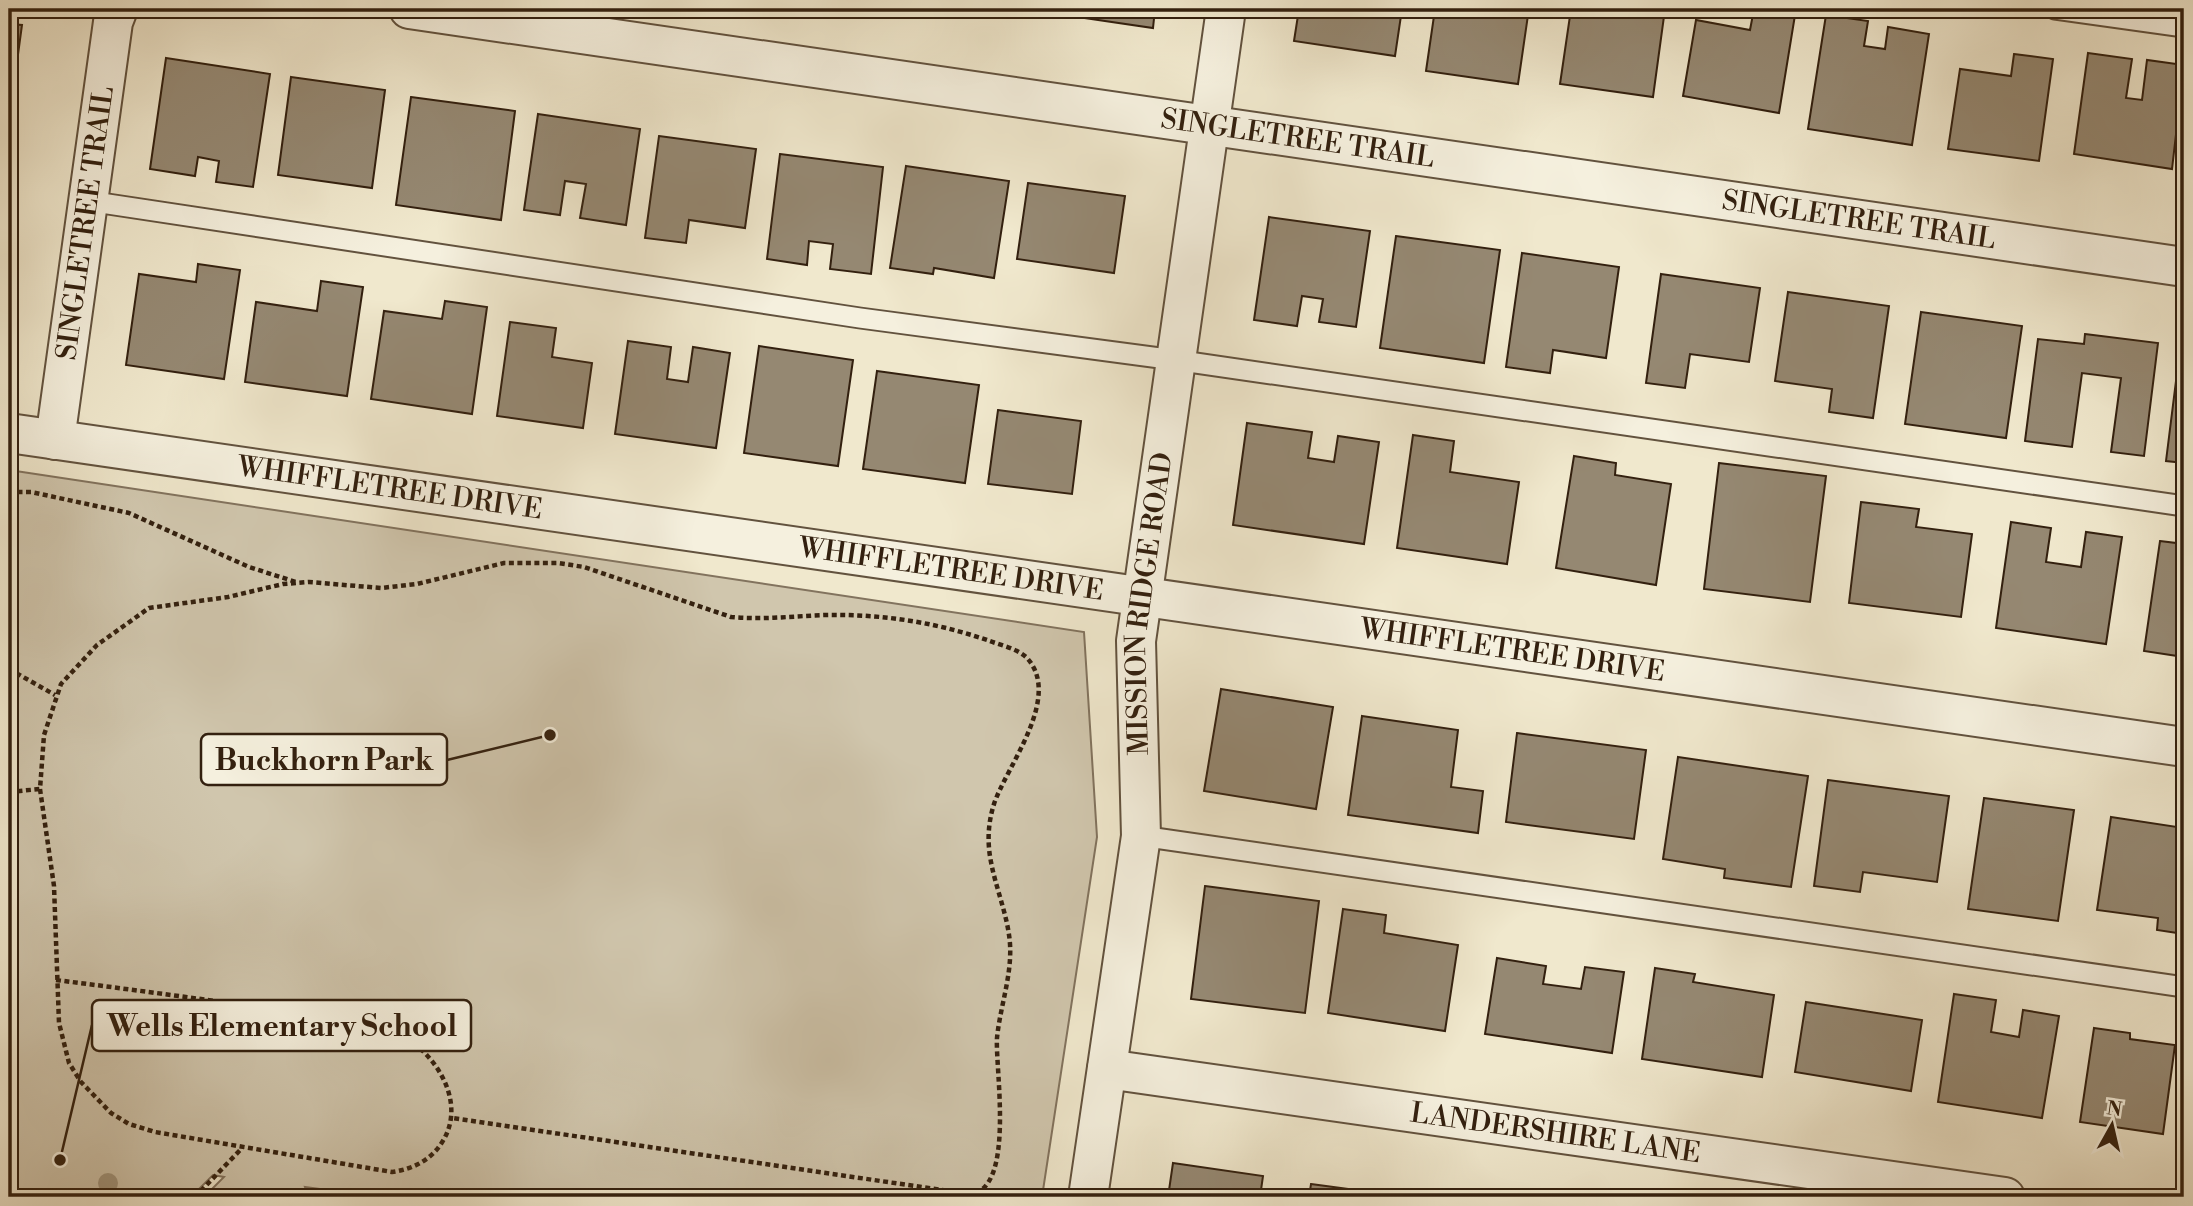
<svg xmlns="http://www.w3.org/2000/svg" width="2193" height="1206" font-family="'Libre Bodoni',serif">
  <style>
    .green { fill: #d0c6ad; stroke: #82735e; stroke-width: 2 }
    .building { fill: #958872; stroke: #33200f; stroke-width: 2 }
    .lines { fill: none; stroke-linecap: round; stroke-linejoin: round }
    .service-casing { stroke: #62523e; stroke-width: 23 }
    .minor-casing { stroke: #62523e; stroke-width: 42 }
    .tertiary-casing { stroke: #62523e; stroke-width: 42 }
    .path { stroke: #33200f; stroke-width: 4.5; stroke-dasharray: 5 3.5; stroke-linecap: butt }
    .service { stroke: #f5f0de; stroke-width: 19 }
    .minor { stroke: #f5f0de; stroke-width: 38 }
    .tertiary { stroke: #f5f0de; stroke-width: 38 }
    .tree { fill: #a2967e }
    .labels { text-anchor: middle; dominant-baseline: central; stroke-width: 7; stroke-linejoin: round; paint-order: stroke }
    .street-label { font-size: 28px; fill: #33200f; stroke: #f5f0de }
    .leader { fill: none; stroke: #33200f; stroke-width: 2.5 }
    .callout-dot { fill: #33200f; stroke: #f5f0de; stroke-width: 2.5 }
    .callout { fill: #f5f0de; stroke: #33200f; stroke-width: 2.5 }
    .callout-label { font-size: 30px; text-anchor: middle; font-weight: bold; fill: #33200f }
  </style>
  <rect width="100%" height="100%" fill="#f0e8cd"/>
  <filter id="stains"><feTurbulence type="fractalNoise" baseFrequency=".00286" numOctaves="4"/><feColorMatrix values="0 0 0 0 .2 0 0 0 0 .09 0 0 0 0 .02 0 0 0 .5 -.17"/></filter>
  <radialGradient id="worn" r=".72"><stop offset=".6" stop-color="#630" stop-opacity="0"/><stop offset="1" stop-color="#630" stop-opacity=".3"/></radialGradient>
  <!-- green -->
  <path class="green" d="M9 470 1084 632 1097 837 1042 1197H379L305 1187 309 1197H204L224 1177 213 1175 191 1197H9Z"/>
  <!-- building -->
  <path class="building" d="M1051 9H1155L1153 28 1050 13Z
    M1299 9H1402L1395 56 1294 41Z
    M1435 9H1482L1528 15 1518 84 1426 71Z
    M1571 9H1665L1653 97 1560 84Z
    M1754 9 1795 15 1779 113 1683 96 1696 20 1750 30Z
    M1826 15 1868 21 1864 46 1885 49 1888 27 1929 34 1912 145 1808 129Z
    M9 24 22 25 9 121Z
    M2088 53 2132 59 2126 98 2142 100 2147 60 2184 65 2172 169 2074 154Z
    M2014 54 2053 59 2039 161 1948 149 1960 69 2011 76Z
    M166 58 270 74 253 187 216 182 219 161 198 157 195 176 150 169Z
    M291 77 385 90 372 188 278 175Z
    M411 97 515 111 501 220 396 205Z
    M538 114 640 129 626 225 580 218 586 184 565 181 560 215 524 210Z
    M659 136 756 149 745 228 689 220 686 243 645 238Z
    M780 154 883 167 871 274 830 269 833 244 809 241 807 265 767 259Z
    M906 166 1009 181 994 278 934 268 933 274 890 268Z
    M1028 183 1125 196 1114 273 1017 259Z
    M1269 217 1370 231 1356 327 1319 322 1323 299 1302 296 1297 326 1254 320Z
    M1396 236 1500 250 1484 363 1380 348Z
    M1522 253 1619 267 1606 358 1553 350 1550 373 1506 367Z
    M198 264 240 270 224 379 126 365 139 274 196 282Z
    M1661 274 1760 288 1749 362 1690 354 1685 388 1646 383Z
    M321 281 363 287 347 396 245 382 256 302 317 311Z
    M1788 292 1889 306 1873 418 1829 412 1832 389 1775 381Z
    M445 301 487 307 472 414 371 399 384 311 442 319Z
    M1921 312 2022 326 2006 438 1905 424Z
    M510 322 556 328 552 357 592 363 583 428 497 416Z
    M2085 334 2158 343 2144 456 2111 452 2121 378 2082 373 2072 447 2025 441 2038 339 2084 344Z
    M628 341 671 347 667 379 688 382 693 347 730 353 716 448 615 434Z
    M759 346 853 360 838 466 744 453Z
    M2180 349 2184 350V463L2166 461Z
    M877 371 979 385 965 483 863 469Z
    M998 410 1081 421 1072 494 988 484Z
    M1247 423 1312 432 1308 458 1334 462 1338 436 1379 442 1364 544 1233 525Z
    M1413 435 1454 441 1450 472 1519 482 1507 564 1397 548Z
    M1574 456 1616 463 1615 475 1671 484 1656 585 1556 568Z
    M1719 463 1826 476 1810 602 1704 589Z
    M1861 502 1919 509 1916 527 1972 534 1961 617 1849 603Z
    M2011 522 2051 528 2046 562 2081 567 2086 532 2122 537 2106 644 1996 628Z
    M2160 541 2184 544V657L2144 651Z
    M1221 689 1333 707 1316 809 1204 791Z
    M1362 716 1458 730 1451 787 1483 791 1478 833 1348 815Z
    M1517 733 1646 750 1634 839 1506 822Z
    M1678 757 1808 776 1791 887 1724 878 1725 869 1663 859Z
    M1828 780 1949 796 1937 882 1863 872 1860 892 1814 886Z
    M1984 798 2074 810 2058 921 1968 909Z
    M2111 817 2184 828V934L2157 930 2158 918 2097 910Z
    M1205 886 1319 901 1305 1013 1191 999Z
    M1343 909 1386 915 1384 933 1458 945 1445 1031 1328 1013Z
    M1497 958 1546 966 1543 984 1581 989 1585 967 1624 972 1612 1053 1485 1034Z
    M1655 968 1695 974 1693 982 1774 995 1762 1077 1642 1059Z
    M1954 994 1996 1000 1991 1032 2019 1037 2023 1010 2059 1016 2042 1118 1938 1102Z
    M1806 1002 1922 1020 1911 1091 1795 1072Z
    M2094 1028 2130 1033V1039L2175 1045 2163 1134 2080 1122Z
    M1173 1163 1263 1176 1260 1197H1168Z
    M1311 1184 1408 1197H1309Z"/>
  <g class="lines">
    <defs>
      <path id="service" d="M2055 9 2184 27
        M88 201 860 318 1175 360 2184 506
        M1141 836 2184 987"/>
      <g id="minor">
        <path id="s1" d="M409 9 2184 267"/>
        <path id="s2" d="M9 433 2184 747"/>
        <path id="s3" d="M55 440 113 22 118 9"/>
        <path id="s4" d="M1107 1069 2005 1197"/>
      </g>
      <g id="tertiary">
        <path id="s5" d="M1088 1197 1141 836 1136 641 1226 9"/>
      </g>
    </defs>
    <!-- service casing -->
    <use href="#service" class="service-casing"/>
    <!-- minor casing -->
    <use href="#minor" class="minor-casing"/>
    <!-- tertiary casing -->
    <use href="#tertiary" class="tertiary-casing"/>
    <!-- path -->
    <path class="path" d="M9 492H31L129 513 249 567 296 582
      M9 669 55 695
      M9 792 40 789
      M56 980C128 989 201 999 273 1009 313 1014 361 1015 398 1033 435 1052 466 1100 444 1139 433 1159 414 1169 392 1172L155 1132 129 1124 111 1113 81 1082 69 1063 59 1023 54 886 40 789 44 735 61 684 97 645 149 608 228 597 283 584 309 582 381 588 417 584 504 563H558L584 567 731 617C763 620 794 616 826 615 882 614 934 622 987 640 1000 645 1016 648 1026 657 1064 696 1006 767 994 804 988 823 987 842 991 862 996 889 1008 916 1010 944 1012 976 1000 1007 997 1038 995 1068 1016 1192 969 1194L452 1118
      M195 1197 243 1147"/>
    <!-- service -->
    <use href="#service" class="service"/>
    <!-- minor -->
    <use href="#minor" class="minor"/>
    <!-- tertiary -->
    <use href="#tertiary" class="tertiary"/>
  </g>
  <!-- trees -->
  <circle class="tree" cx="108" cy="1183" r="10"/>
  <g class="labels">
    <!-- street labels -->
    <g class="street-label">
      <text stroke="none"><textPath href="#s1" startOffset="898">SINGLETREE TRAIL</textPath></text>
      <text stroke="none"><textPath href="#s1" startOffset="1465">SINGLETREE TRAIL</textPath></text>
      <text stroke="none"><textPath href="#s3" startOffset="219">SINGLETREE TRAIL</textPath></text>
      <text stroke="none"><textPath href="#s2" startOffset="385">WHIFFLETREE DRIVE</textPath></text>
      <text stroke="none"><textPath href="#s2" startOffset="952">WHIFFLETREE DRIVE</textPath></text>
      <text stroke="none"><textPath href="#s5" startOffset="598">MISSION RIDGE ROAD</textPath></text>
      <text stroke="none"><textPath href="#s2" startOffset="1519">WHIFFLETREE DRIVE</textPath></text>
      <text stroke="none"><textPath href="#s4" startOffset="453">LANDERSHIRE LANE</textPath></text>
    </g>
  </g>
  <!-- callouts -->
  <path class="leader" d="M550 735L447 760M60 1160L92 1025"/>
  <g class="callout-dot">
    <circle cx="550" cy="735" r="7"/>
    <circle cx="60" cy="1160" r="7"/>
  </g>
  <g class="callout">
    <rect x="201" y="734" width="246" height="51" rx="7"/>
    <rect x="92" y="1000" width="379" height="51" rx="7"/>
  </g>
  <g class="callout-label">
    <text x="324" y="770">Buckhorn Park</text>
    <text x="282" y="1036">Wells Elementary School</text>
  </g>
  <!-- margin -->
  <rect width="2193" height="1206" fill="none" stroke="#f0e8cd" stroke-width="35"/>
  <rect x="10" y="10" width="2172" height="1185" fill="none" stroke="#33200f" stroke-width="3.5"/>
  <rect x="18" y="18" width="2158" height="1171" fill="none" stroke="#33200f" stroke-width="2"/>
  <!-- north arrow -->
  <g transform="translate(2112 1125) rotate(8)" stroke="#f5f0de" stroke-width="5" paint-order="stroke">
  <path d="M0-5L12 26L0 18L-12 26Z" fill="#33200f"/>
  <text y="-10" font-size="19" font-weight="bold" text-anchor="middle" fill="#33200f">N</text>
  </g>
  <rect width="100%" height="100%" filter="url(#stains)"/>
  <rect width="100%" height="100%" fill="url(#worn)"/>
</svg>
